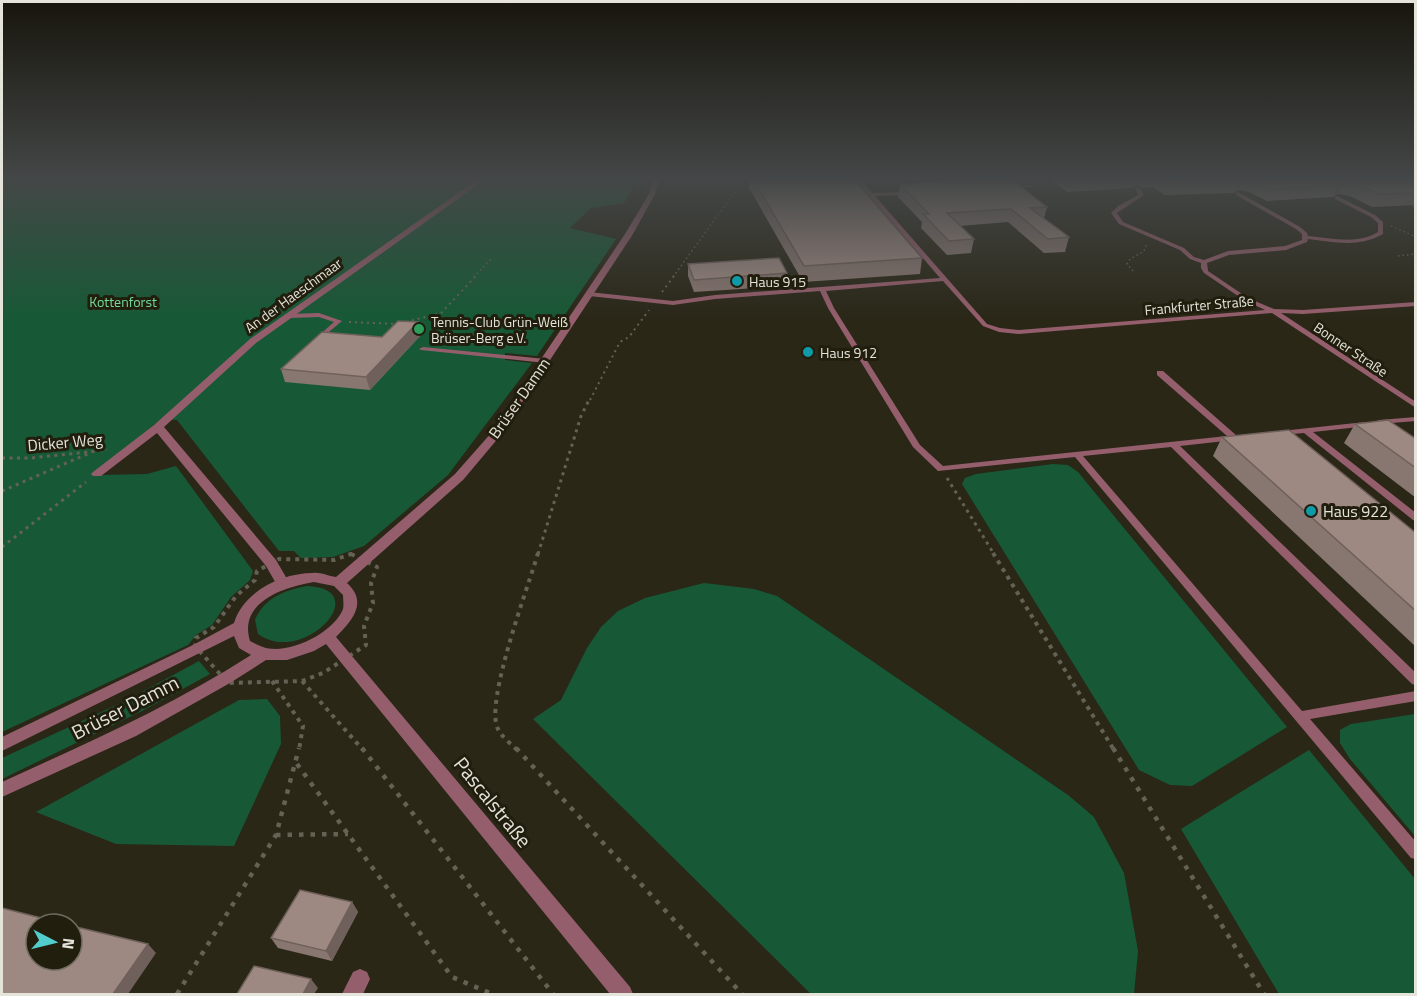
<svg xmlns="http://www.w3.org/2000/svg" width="1417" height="996" font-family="'Titillium Web',sans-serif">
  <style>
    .green { fill: #175936 }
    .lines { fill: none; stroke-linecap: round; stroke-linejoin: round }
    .path-far4 { stroke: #646254; stroke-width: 1.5; stroke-dasharray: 1.5 3; stroke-linecap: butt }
    .path-far3 { stroke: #646254; stroke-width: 2; stroke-dasharray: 2 4; stroke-linecap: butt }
    .path-far2 { stroke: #646254; stroke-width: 3; stroke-dasharray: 3 4.5; stroke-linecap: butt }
    .path-far1 { stroke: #646254; stroke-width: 4; stroke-dasharray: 4 5; stroke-linecap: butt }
    .path { stroke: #646254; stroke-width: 4.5; stroke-dasharray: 4.5 7; stroke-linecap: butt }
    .service { fill: #955e6c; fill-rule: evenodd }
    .minor { fill: #955e6c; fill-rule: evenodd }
    .tertiary { fill: #955e6c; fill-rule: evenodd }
    .wall { fill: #887670 }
    .shaded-wall { fill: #6f605b }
    .building { fill: #9e8982; stroke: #6f605b; stroke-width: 1.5 }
    .culture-dot { fill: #0f9aa8; stroke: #211e0e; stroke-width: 2 }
    .leisure-dot { fill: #2e9e5b; stroke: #211e0e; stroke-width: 2 }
    .labels { text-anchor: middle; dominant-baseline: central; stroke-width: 6; stroke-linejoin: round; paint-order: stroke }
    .far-poi-label { font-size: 14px; fill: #e5e4da; stroke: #211e0e; text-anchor: start }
    .far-street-label { font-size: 14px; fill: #e5e4da; stroke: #211e0e }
    .far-park-label { font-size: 14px; fill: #73dc9c; stroke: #211e0e }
    .street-label { font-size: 16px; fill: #e5e4da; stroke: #211e0e }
    .poi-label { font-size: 16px; fill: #e5e4da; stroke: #211e0e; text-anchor: start }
    .near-street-label { font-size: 20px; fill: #e5e4da; stroke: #211e0e }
  </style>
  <rect width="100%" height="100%" fill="#2a2717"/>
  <!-- green -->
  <path class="green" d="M2 179H638L624 203 591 208 570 228 616 239 537 356 505 353V360L532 363 448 475 364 546 333 557 301 558 294 551H279L177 420 161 419 123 450 101 475 147 474 176 466 253 571 250 580 231 597 212 625 196 635 188 645 2 732Z
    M1053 464 1068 465 1078 472 1287 727 1192 786 1170 785 1139 770 962 484 965 478 976 474Z
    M704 583 754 589 777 596 1068 795 1094 817 1124 873 1138 951 1134 994H811L533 719 561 700 587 648 601 627 618 611 645 598Z
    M307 586C376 589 303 667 258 634L255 620C264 598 285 590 307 586Z
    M199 661 210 674 146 709 2 779V758L125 701Z
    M267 699 280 716 281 744 234 846 116 844 36 812 239 700Z
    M1415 714H1416L1415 836 1350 759 1340 743V730L1351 724Z
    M1309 750 1415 879V994H1279L1181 829Z"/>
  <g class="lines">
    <!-- path-far4 -->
    <path class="path-far4" d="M1409 203 1416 209
      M1391 226 1416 237
      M1398 256 1416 254
      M1133 271 1127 264 1130 259 1144 251 1146 245
      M474 277 492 258
      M673 277 739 186 737 179"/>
    <!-- path-far3 -->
    <path class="path-far3" d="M662 292 674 276
      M429 316 457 341
      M349 322 397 324
      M406 322 441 313 476 276
      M590 400 620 342 629 337 649 310"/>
    <!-- path-far2 -->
    <path class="path-far2" d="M2 458H31L107 450
      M947 478 994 554
      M2 491 92 452
      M2 547 86 482
      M350 554H352
      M538 554 581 416 590 398"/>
    <!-- path-far1 -->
    <path class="path-far1" d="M993 553 1114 750
      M351 554 377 567 371 583 373 603 364 626 366 645 323 673 302 681 228 683 195 646 196 638 214 627 236 596 255 580 257 571 279 559 334 560Z
      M272 681 303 726 299 750
      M302 681 363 750
      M517 750C511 744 502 737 498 729 484 703 529 585 538 553"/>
    <!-- path -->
    <path class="path" d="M362 748 553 994
      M516 748 742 994
      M1113 748 1264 994
      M297 764 452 977 492 994
      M276 835 348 834
      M177 994 276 835 299 748"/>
    <!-- service -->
    <path class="service" d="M855 179H860L872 193 913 192V194L911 195 875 196 987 324 1000 328 1019 330 1265 310 1244 300 1204 273 1201 268V263L1190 259 1180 250 1119 224 1111 213 1118 206 1138 195 1135 187H1139L1144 195 1117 213 1123 222 1184 248 1194 257 1204 260 1228 251 1285 246 1302 240V234L1296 229 1236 195V193L1238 192 1300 227 1307 233 1308 236C1331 238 1357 245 1378 232V223L1371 217 1335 199V197L1337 196 1375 215 1383 222V234C1359 248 1333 242 1308 239L1307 242 1286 250 1229 255 1207 263 1208 271 1248 298 1274 309 1303 310 1416 302V306L1303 314 1281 313 1416 402V408L1272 313 1019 334 999 332 983 326 943 281 826 291 834 308 920 445 943 466 1227 436 1157 375V371H1163L1237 436 1238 438 1234 440 1180 446 1416 673V685L1412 684 1171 447 1083 456 1302 711 1416 691V701L1310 719 1416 842V859L1411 858 1075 457 938 471 913 447 828 308 820 291 715 299 673 305 589 296 586 294 589 292 673 301 715 295 940 278Z
      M1030 185 1032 186V187L1008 188 1006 187 1008 186Z
      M319 313 342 321 318 341 316 340V338L334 322 319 317 288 318 285 316 288 314Z
      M423 347 545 359 549 361 545 363 421 350 419 349Z
      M1416 417V421L1379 424 1375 422 1379 420Z
      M1365 422H1368L1369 424 1368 426 1313 432 1416 513V521L1413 520 1304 433 1281 435 1277 433 1281 431Z"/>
    <!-- minor -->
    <path class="minor" d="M478 179H486L256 343 164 427 276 560 290 584 288 587H278L266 566 157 433 101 476H93L91 474 93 472 154 425 250 339Z
      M360 969 367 972 370 979 363 994H342L353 972Z"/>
    <!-- tertiary -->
    <path class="tertiary" d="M653 179H659L655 194 633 234 500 436 463 480 347 583C368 602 353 620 336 637L630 987 633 994H610L326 644 314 651 287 660H266L230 683 136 736 2 797V782C87 743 172 706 251 655L239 648 234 636 2 751V737L193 645 234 623C243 592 281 573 313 573 320 572 328 576 336 577L455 474 492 432 625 234 649 194ZM314 582 334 586 343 595C343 600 344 605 343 609 334 633 287 656 263 647 259 646 254 643 250 641 238 602 284 587 314 582Z"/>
  </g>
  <!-- wall -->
  <path class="wall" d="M750 179H854L922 258 920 274 803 282 749 188Z
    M1049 179H1416V205L1372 207 1350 196 1338 194 1333 197 1267 201 1249 192 1239 190 1234 193 1165 195 1152 187 1142 188 1139 185 1134 186 1133 188 1067 192Z
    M900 184 1047 207 1044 218 1069 237 1065 252 1044 253 1008 222 960 226 974 239 971 253 947 255 921 228 922 222 898 197Z
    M688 264 787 273 786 286 694 292 688 276Z
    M418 322 421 335 370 390 285 382 281 369 382 337Z
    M1355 424 1416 439V498L1344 443Z
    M1222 437 1416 533V647L1213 456Z
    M352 902 358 912 332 961 278 948 271 938Z"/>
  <!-- shaded-wall -->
  <path class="shaded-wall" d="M1136 179H1141L1139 185 1134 186Z
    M1241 179H1243L1239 190 1234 193 1239 181Z
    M1344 182 1338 194 1333 197 1338 185Z
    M418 322 421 335 370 390 366 377Z
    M352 902 358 912 332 961 326 951Z
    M148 944 156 953 128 994H113Z
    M311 979 318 988 314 994H303Z"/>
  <!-- building -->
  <path class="building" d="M753 179H854L922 258 804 266Z
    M984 179H1011L1047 207 1030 208 1069 237 1048 239 1011 209 947 213 974 239 949 241 923 214H929L900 184Z
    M1163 179H1241L1239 181 1169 183Z
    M1251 179H1416V193L1379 194 1356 184 1344 182 1338 185 1272 189 1254 180Z
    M779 258 787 273 694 280 688 264Z
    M398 321 418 322 366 377 281 369 322 332 382 337Z
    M1388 420 1416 439V468L1355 424Z
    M1289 430 1416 533V611L1222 437Z
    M300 890 352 902 326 951 271 938Z
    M2 908 65 924H36V960H72V926L148 944 113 994H2Z
    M254 966 311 979 303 994H237Z"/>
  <!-- sky -->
  <linearGradient id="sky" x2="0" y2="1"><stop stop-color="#17150d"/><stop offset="0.56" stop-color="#444747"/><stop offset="1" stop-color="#444747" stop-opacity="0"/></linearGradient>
  <rect width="1417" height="319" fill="url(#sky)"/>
  <!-- markers -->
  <g class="culture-dot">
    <circle cx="737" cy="281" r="6"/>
    <circle cx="808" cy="352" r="6"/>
    <circle cx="1311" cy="511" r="6"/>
  </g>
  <circle class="leisure-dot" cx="419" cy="329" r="6"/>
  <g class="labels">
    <!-- far-poi labels -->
    <g class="far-poi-label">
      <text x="749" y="281">Haus 915</text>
      <text x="431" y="321">Tennis-Club Grün-Weiß<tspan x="431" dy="16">Brüser-Berg e.V.</tspan></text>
      <text x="820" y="352">Haus 912</text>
    </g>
    <!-- far-street labels -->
    <g class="far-street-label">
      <text transform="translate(293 295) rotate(-36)">An der Haeschmaar</text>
      <text transform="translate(1199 305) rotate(-5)">Frankfurter Straße</text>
      <text transform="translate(1351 349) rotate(34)">Bonner Straße</text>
    </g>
    <!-- far-park labels -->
    <g class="far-park-label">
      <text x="123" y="301">Kottenforst</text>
    </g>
    <!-- street labels -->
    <g class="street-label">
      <text transform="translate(519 398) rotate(-55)">Brüser Damm</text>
      <text transform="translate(65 442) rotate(-5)">Dicker Weg</text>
    </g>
    <!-- poi labels -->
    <g class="poi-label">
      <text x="1323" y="511">Haus 922</text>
    </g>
    <!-- near-street labels -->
    <g class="near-street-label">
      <text transform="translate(125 707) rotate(-27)">Brüser Damm</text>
      <text transform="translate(493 802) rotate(51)">Pascalstraße</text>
    </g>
  </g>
  <!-- border -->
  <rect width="1417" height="996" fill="none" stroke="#e5e4da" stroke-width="6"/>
  <!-- north arrow -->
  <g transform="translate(54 942) rotate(97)"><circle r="28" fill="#211e0e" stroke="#6f6d60" stroke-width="1.5"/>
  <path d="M0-4.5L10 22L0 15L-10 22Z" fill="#52cdcc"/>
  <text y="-9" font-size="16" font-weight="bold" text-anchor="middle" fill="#e5e4da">N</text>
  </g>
</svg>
